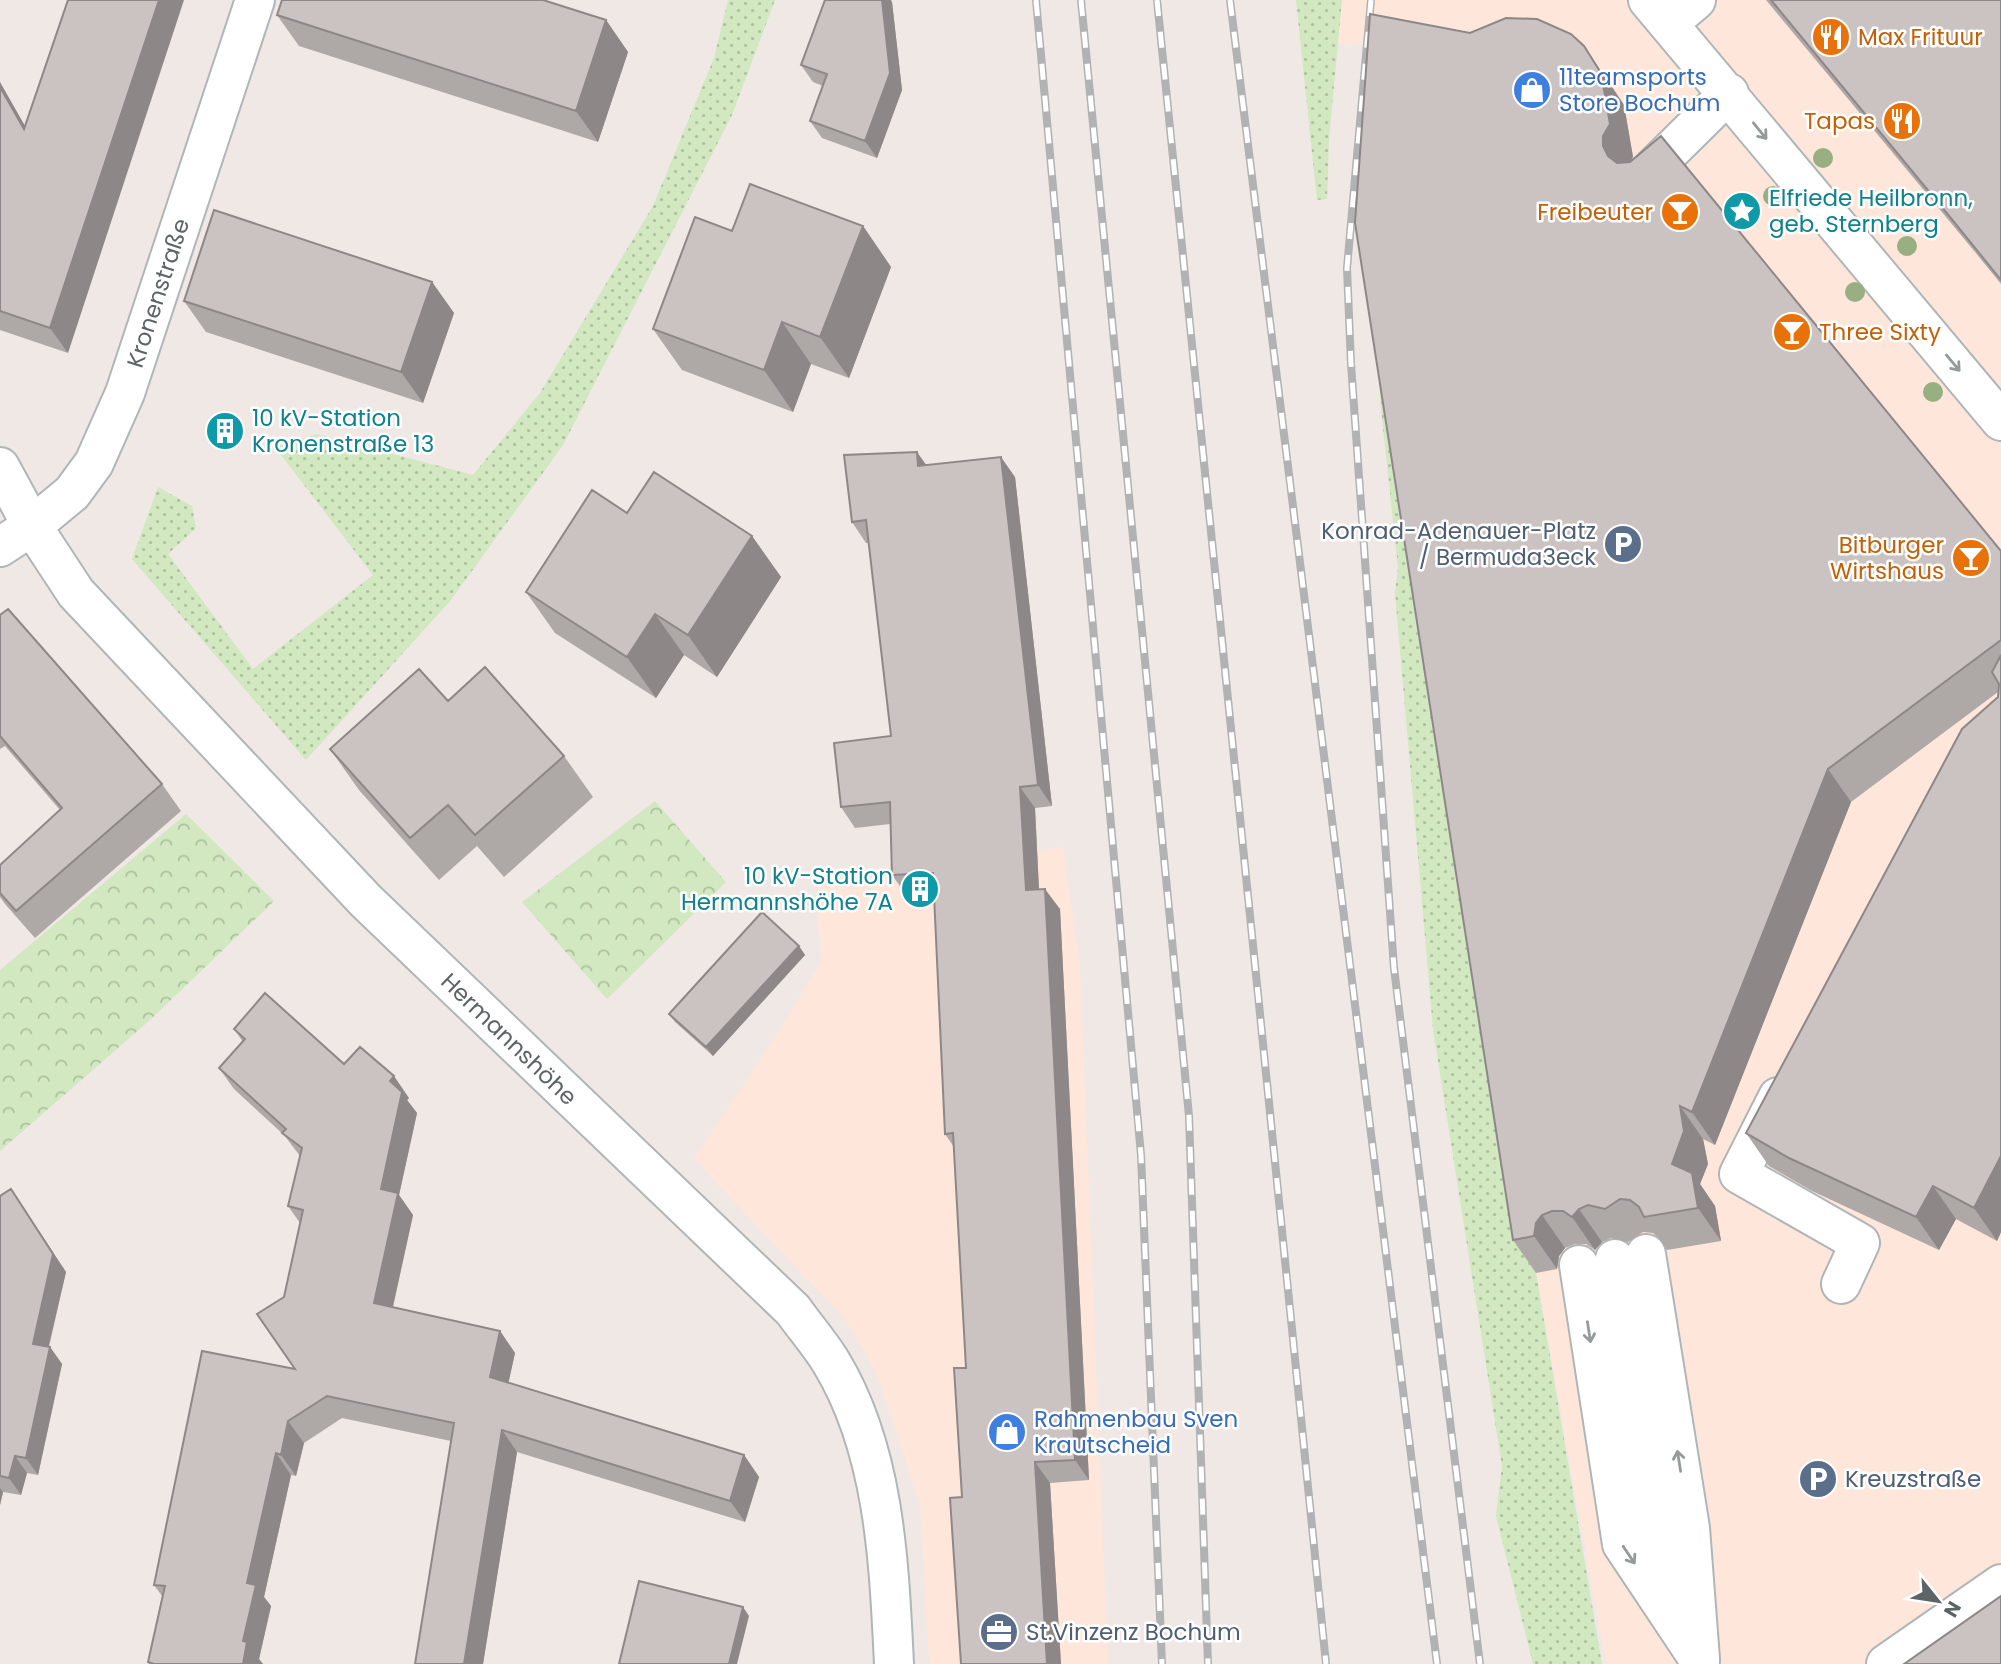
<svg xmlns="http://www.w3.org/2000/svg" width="2001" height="1664" font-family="Poppins,sans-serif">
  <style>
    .commercial { fill: #ffe6da }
    .grass { fill: url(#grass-dots) }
    .forest { fill: url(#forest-crowns) }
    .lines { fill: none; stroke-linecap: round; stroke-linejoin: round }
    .minor-casing { stroke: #b0b6b7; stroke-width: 42 }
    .minor { stroke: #fff; stroke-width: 38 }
    .rail-casing { stroke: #b1b2b3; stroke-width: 8 }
    .rail { stroke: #fff; stroke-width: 5; stroke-dasharray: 16; stroke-linecap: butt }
    .tree { fill: #98af81 }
    .wall { fill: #aea8a6 }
    .shaded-wall { fill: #8d8887 }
    .building { fill: #cac3c1; stroke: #8d8887; stroke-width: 2 }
    .oneway { stroke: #959a9b }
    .labels { text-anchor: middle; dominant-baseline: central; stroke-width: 5; stroke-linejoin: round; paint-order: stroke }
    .food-label { font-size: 23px; fill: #c56008; stroke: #fff; text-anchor: end }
    .shop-label { font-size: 23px; fill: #366cbe; stroke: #fff; text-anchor: start }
    .culture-label { font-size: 23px; fill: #0d838f; stroke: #fff; text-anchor: start }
    .street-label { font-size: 23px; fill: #5c6465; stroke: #fff }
    .service-label { font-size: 23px; fill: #4e5e75; stroke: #fff; text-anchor: start }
  </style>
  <defs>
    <pattern id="grass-dots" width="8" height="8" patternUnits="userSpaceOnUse" patternTransform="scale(1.75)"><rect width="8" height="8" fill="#d1e8c0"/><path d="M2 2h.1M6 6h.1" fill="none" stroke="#adc0a0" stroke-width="1.8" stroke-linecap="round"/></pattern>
    <pattern id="forest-crowns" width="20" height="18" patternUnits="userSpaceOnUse" patternTransform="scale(1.75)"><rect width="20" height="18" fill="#d1e8c0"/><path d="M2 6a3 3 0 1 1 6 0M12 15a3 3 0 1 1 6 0" fill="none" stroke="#adc0a0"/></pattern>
  </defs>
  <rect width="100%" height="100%" fill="#efe8e4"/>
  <!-- commercial -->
  <path class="commercial" d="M1342 0H2001V1584L1886 1664H1606L1536 1273 1393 47 1337 43Z
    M1063 847 1080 968 1108 1664H929L920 1505 877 1375 846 1320 694 1159 781 1028 821 961 815 887Z"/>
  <!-- grass -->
  <path class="grass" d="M728 0H775L732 115 563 445 451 600 306 760 132 559 158 487 192 506 196 528 168 554 253 669 373 575 275 447 317 434 473 475 540 393 653 206 714 58Z
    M1296 0H1342L1329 139 1327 199 1317 200Z
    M1376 324 1602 1664H1533L1496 1516 1502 1466 1433 1029 1395 593 1398 567 1381 409Z"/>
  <!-- forest -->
  <path class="forest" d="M655 801 726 882 607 999 522 902Z
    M186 814 274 901 150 1020 0 1151V970Z"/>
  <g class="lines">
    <defs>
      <path id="minor" d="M1648 0 2001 421
        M1670 22 1696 0
        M1647 174 1729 93
        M0 467 32 526 76 593 366 901 793 1310C805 1327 820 1344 831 1362 885 1451 889 1563 894 1664
        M0 547 32 526 72 493 94 463 125 393 255 0
        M1778 1097 1739 1174 1860 1243 1841 1284
        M1646 1254 1690 1528 1700 1659
        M1615 1259 1658 1532 1680 1600
        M1579 1265 1622 1544 1700 1661
        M1886 1664 2001 1584"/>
    </defs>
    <!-- minor casing -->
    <use href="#minor" class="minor-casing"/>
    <!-- minor -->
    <use href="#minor" class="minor"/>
    <defs>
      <path id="rail" d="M1036 0 1141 1155 1162 1664
        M1081 0 1189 1116 1208 1664
        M1157 0 1326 1664
        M1230 0 1437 1664
        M1371 0 1347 268 1351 364 1394 968 1480 1664"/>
    </defs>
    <!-- rail casing -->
    <use href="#rail" class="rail-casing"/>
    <!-- rail -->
    <use href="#rail" class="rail"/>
  </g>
  <!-- trees -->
  <g class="tree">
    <circle cx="1823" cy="158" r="10"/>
    <circle cx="1773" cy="196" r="10"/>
    <circle cx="1907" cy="246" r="10"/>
    <circle cx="1855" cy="292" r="10"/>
    <circle cx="1933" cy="392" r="10"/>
  </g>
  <!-- wall -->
  <path class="wall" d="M1766 0H2001V284L1975 252Z
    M892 2 902 90 877 158 822 138 810 121 823 86 813 82 801 65Z
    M277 15 606 20 628 52 598 142 299 46Z
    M1470 33 1607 79 1624 105 1633 157 1630 162 2001 551V1232L1997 1241 1956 1219 1939 1250 1812 1191 1769 1166 1746 1133 1998 697V692L1851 802 1715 1145 1703 1139 1708 1164 1700 1184 1715 1206 1721 1241 1667 1250 1658 1237 1653 1233 1643 1232 1628 1242 1611 1238 1602 1242 1595 1250 1586 1244H1575L1565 1248 1559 1256 1557 1269 1536 1273 1513 1240Z
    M0 82 68 353 0 330Z
    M863 226 891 267 849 378 811 364 793 412 682 370 653 329 732 231Z
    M432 282 454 313 423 403 206 332 184 301Z
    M926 465 1015 477 1052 806 1035 808 1039 889 1060 909 1089 1480 1050 1483 1061 1664H961L962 1497 966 1368 954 1147 945 1134 934 895 907 896 892 875 890 824 855 828 841 807 891 736 869 543H866L852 522Z
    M627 513 752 536 781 577 717 677 684 655 656 698 555 633 526 592Z
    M0 615 162 784 181 811 35 938 5 904 0 897V865L60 810 5 746 0 749Z
    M448 701 564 756 593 797 504 877 477 846 439 880 359 790 330 749Z
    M799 946 805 955 713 1056 675 1022 669 1014Z
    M234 1029 344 1064 409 1098 407 1100 417 1113 399 1195 413 1215 393 1307 500 1331 515 1353 508 1383 744 1455 759 1477 745 1522 517 1452 483 1664H415L451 1441 342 1418 304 1443 296 1476 291 1475 264 1597 271 1606 259 1659 263 1664H149L148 1662 162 1596 154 1585 295 1369 284 1297 300 1223 288 1206 300 1156 284 1135 234 1089 219 1068 243 1042Z
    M11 1189 66 1272 49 1347H50L62 1364 38 1475 27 1473 21 1495 3 1492 0 1505V1196Z"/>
  <!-- shaded-wall -->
  <path class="shaded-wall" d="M159 0H184L68 353 50 328Z
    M882 0H891L892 2 902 90 877 158 865 141Z
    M606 20 628 52 598 142 576 111Z
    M1584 46 1624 105 1633 157 1626 169 1608 156 1603 146Z
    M0 82 41 154 24 129 0 87Z
    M863 226 891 267 849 378 820 337Z
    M432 282 454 313 423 403 401 372Z
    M782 322 811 364 793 412 764 370Z
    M917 452 932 473 918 466Z
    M1001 457 1015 477 1052 806 1038 785Z
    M752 536 781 577 717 677 688 635Z
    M655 614 684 655 656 698 627 657Z
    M1828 769 1851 802 1715 1145 1692 1112Z
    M1020 787 1035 808 1040 911 1026 890Z
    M1045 889 1060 909 1089 1480 1075 1460Z
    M799 946 805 955 713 1056 706 1047Z
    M394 1076 409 1098 407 1100 417 1113 399 1195 413 1215 389 1324 374 1303 381 1189 390 1081Z
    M1680 1106 1703 1139 1708 1164 1700 1184 1715 1206 1721 1241 1698 1208 1672 1164Z
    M2001 1156V1232L1997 1241 1974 1208Z
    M1933 1186 1956 1219 1939 1250 1916 1217Z
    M11 1189 66 1272 45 1361 33 1344Z
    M1579 1209 1602 1242 1595 1250 1572 1217Z
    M1542 1215 1565 1248 1559 1256 1557 1269 1534 1236 1536 1223Z
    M500 1331 515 1353 505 1399 490 1377Z
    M50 1347 62 1364 38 1475 26 1458Z
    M288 1421 304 1443 296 1476 281 1455Z
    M502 1430 517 1452 483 1664H464Z
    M276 1453 291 1475 264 1597 271 1606 259 1659 263 1664H243V1641L247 1583Z
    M744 1455 759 1477 745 1522 730 1501Z
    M15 1456 27 1473 21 1495 9 1478Z
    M1035 1462 1050 1483 1061 1664H1047Z
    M0 1488 3 1492 0 1505Z
    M743 1607 749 1616 737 1664H729Z"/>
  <!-- building -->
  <path class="building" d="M68 0H159L50 328 0 311V87L24 129Z
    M282 0H543L606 20 576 111 277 15Z
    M825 0H882L890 73 865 141 810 121 827 74 801 65Z
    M1771 0H2001V280L1950 217Z
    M1370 14 1470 33 1506 18 1537 19 1571 34 1584 46 1601 73 1610 124 1603 136V146L1608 156 1617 163 1630 162 1661 136 2001 551V640L1828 769 1692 1112 1680 1106 1684 1131 1672 1164 1692 1173 1698 1208 1644 1217 1639 1207 1630 1200 1620 1199 1605 1209 1588 1205 1579 1209 1572 1217 1563 1211H1552L1542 1215 1536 1223 1534 1236 1513 1240 1355 223Z
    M750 184 863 226 820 337 782 322 764 370 653 329 695 217 732 231Z
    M214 210 432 282 401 372 184 301Z
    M917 452 918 466 1001 457 1038 785 1020 787 1026 890 1045 889 1075 1460 1035 1462 1047 1664H961L950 1498 962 1497 954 1368H966L953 1133 945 1134 933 873 892 875 890 802 841 807 834 743 891 736 866 520 852 522 844 455Z
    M654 472 752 536 688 635 655 614 627 657 526 592 592 490 627 513Z
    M8 609 162 784 16 911 0 893V865L62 808 0 736V615Z
    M2001 655V1156L1974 1208 1933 1186 1916 1217 1789 1158 1746 1133 1962 729 1998 697 1999 684 1992 672Z
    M485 667 564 756 475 835 448 805 410 838 330 749 419 669 448 701Z
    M762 912 799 946 706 1047 669 1014Z
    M265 993 344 1064 360 1047 394 1076 390 1081 402 1092 381 1189 398 1193 374 1303 500 1331 490 1377 744 1455 730 1501 502 1430 464 1664H415L454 1423 327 1396 288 1421 281 1455 276 1453 247 1583 256 1585 243 1641 247 1642 243 1664H154L148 1662 165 1586 154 1585 202 1351 295 1369 257 1314 284 1297 303 1210 288 1206 302 1148 282 1133 286 1129 219 1068 245 1039 234 1029Z
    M11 1189 53 1254 33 1344 50 1347 26 1458 15 1456 9 1478 0 1476V1196Z
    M639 1581 743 1607 729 1664H619Z
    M2001 1596V1664H1904Z"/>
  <!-- one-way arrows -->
  <defs><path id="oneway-shaft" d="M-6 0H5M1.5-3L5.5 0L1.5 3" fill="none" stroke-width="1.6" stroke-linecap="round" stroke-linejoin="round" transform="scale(1.75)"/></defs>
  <g class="oneway">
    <use href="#oneway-shaft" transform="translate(1760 131) rotate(51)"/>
    <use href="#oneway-shaft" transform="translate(1953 363) rotate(50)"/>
    <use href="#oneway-shaft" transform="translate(1589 1332) rotate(81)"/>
    <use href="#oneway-shaft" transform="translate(1679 1461) rotate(-99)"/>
    <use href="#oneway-shaft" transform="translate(1629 1555) rotate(56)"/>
  </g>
  <!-- icons -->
  <defs>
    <symbol id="restaurant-disc" viewBox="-11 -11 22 22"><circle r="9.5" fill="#e8710a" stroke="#fff"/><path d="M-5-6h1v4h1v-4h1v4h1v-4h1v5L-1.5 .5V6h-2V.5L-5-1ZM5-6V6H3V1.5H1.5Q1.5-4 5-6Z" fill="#fff"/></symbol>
    <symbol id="shop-disc" viewBox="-11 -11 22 22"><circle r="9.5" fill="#3f7fe0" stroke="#fff"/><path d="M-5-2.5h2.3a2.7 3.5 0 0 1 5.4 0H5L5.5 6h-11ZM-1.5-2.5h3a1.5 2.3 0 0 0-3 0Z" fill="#fff"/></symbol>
    <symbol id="sight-disc" viewBox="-11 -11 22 22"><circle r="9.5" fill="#0f9aa8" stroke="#fff"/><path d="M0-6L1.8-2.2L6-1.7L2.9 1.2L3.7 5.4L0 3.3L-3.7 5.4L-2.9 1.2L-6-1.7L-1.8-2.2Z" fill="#fff"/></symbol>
    <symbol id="bar-disc" viewBox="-11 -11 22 22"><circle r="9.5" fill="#e8710a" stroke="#fff"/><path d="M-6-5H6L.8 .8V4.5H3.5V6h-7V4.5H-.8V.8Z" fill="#fff"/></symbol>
    <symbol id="building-disc" viewBox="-11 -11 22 22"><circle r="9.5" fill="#0f9aa8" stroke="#fff"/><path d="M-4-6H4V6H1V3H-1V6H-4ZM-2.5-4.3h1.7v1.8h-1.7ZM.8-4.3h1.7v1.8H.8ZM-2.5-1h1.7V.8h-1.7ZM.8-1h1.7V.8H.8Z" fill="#fff"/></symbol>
    <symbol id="parking-disc" viewBox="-11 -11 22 22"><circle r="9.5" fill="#5c6f8a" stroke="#fff"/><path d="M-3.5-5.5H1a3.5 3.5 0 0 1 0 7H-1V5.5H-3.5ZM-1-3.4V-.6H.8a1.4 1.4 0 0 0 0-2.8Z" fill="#fff"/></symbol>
    <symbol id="office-disc" viewBox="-11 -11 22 22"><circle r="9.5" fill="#5c6f8a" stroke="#fff"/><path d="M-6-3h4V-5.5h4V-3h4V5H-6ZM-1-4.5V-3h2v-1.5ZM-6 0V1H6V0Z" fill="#fff"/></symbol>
  </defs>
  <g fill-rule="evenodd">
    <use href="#restaurant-disc" x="1809" y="15" width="44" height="44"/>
    <use href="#shop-disc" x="1510" y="68" width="44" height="44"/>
    <use href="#restaurant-disc" x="1880" y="99" width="44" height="44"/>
    <use href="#sight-disc" x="1720" y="189" width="44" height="44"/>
    <use href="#bar-disc" x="1658" y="190" width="44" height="44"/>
    <use href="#bar-disc" x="1770" y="310" width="44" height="44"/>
    <use href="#building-disc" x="203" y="409" width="44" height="44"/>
    <use href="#parking-disc" x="1601" y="522" width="44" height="44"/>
    <use href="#bar-disc" x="1949" y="536" width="44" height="44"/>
    <use href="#building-disc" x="898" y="867" width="44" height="44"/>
    <use href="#shop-disc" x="985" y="1410" width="44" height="44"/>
    <use href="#parking-disc" x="1796" y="1457" width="44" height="44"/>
    <use href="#office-disc" x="977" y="1610" width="44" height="44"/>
  </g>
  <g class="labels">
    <!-- food labels -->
    <g class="food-label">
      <text x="1858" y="37" text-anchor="start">Max Frituur</text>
      <text x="1875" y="121">Tapas</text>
      <text x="1653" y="212">Freibeuter</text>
      <text x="1819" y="332" text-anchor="start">Three Sixty</text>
      <text x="1944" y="545">Bitburger<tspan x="1944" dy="26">Wirtshaus</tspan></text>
    </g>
    <!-- shop labels -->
    <g class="shop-label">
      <text x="1559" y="77">11teamsports<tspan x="1559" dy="26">Store Bochum</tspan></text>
      <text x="1034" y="1419">Rahmenbau Sven<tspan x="1034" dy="26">Krautscheid</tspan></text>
    </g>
    <!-- culture labels -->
    <g class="culture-label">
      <text x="1769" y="198">Elfriede Heilbronn,<tspan x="1769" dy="26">geb. Sternberg</tspan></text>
      <text x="252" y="418">10 kV-Station<tspan x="252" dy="26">Kronenstraße 13</tspan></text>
      <text x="893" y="876" text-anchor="end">10 kV-Station<tspan x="893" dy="26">Hermannshöhe 7A</tspan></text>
    </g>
    <!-- street labels -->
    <g class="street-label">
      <text transform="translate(158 293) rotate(-72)">Kronenstraße</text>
      <text transform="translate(509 1039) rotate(44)">Hermannshöhe</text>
    </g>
    <!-- service labels -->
    <g class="service-label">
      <text x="1596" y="531" text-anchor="end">Konrad-Adenauer-Platz<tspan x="1596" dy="26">/ Bermuda3eck</tspan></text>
      <text x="1845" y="1479">Kreuzstraße</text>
      <text x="1026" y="1632">St.Vinzenz Bochum</text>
    </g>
  </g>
  <!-- north arrow -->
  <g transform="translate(1938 1601) rotate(120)" stroke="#ffffff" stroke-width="5" paint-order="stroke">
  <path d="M0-5L12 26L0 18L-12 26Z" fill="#5c6465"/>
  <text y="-10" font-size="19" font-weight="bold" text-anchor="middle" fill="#5c6465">N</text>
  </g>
</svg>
